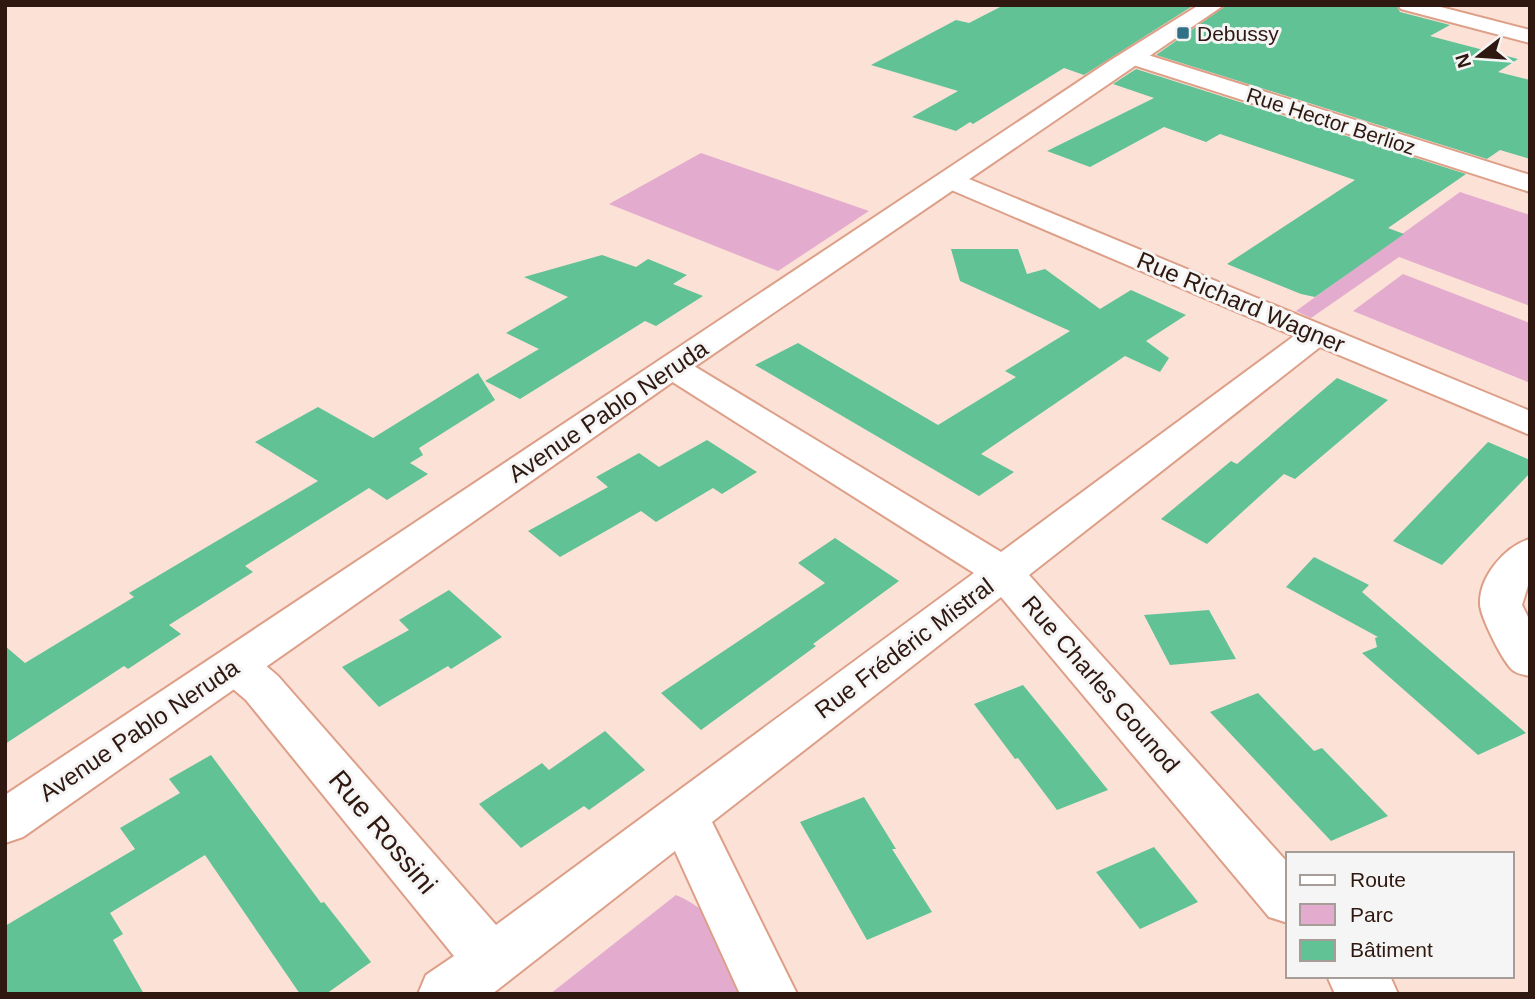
<svg xmlns="http://www.w3.org/2000/svg" width="1535" height="999" font-family="Helvetica,sans-serif">
  <style>
    .green { fill: #e3acce }
    .building { fill: #60c295 }
    .lines { fill: none; stroke-linecap: round; stroke-linejoin: round }
    .minor-casing { stroke: #dd9f87; stroke-width: 4 }
    .tertiary-casing { stroke: #dd9f87; stroke-width: 4 }
    .minor { fill: #fff; fill-rule: evenodd }
    .tertiary { fill: #fff; fill-rule: evenodd }
    .poi-dot { fill: #317185; stroke: #f5f5f5; stroke-width: 2.5 }
    .labels { text-anchor: middle; dominant-baseline: central; stroke-width: 6; stroke-linejoin: round; paint-order: stroke }
    .far-poi-label { font-size: 21px; fill: #2f180f; stroke: #f5f5f5; text-anchor: start }
    .far-street-label { font-size: 21px; fill: #2f180f; stroke: #f5f5f5 }
    .street-label { font-size: 24px; fill: #2f180f; stroke: #f5f5f5 }
    .near-street-label { font-size: 28px; fill: #2f180f; stroke: #f5f5f5 }
  </style>
  <rect width="100%" height="100%" fill="#fce1d7"/>
  <!-- green -->
  <path class="green" d="M701 153 869 211 778 271 609 204Z
    M1460 192 1530 215V306L1399 257 1311 318 1296 311Z
    M1403 274 1530 323V383L1353 311Z
    M676 895C725 916 729 948 751 994H550Z"/>
  <!-- building -->
  <path class="building" d="M1004 5H1194L1084 75 1064 68 973 124 970 122 956 131 912 117 958 91 871 65 956 20 969 23Z
    M1227 5H1396L1400 12 1450 25 1430 36 1518 59 1498 72 1530 80V159L1500 150 1487 159 1156 55Z
    M1136 69 1466 174 1388 228 1404 234 1315 297 1301 294 1227 264 1355 180 1220 134 1206 142 1164 127 1090 167 1047 151 1154 98 1113 84Z
    M951 249H1018L1027 274 1045 269 1100 309 1131 290 1186 315 1146 341 1169 358 1160 372 1125 356 981 454 1014 472 979 496 755 365 798 343 938 425 1016 377 1005 371 1070 331 960 281Z
    M602 255 636 267 648 259 687 275 673 284 703 296 656 326 645 321 520 399 485 381 539 349 506 333 568 297 524 277Z
    M478 373 495 400 419 448 423 455 410 463 428 474 387 500 369 488 245 566 253 572 169 625 181 634 128 669 124 666 5 744V646L25 663 134 597 129 593 318 481 255 442 318 407 373 438Z
    M1337 378 1388 400 1295 479 1284 474 1207 544 1161 519 1231 461 1237 464Z
    M707 440 757 472 722 494 713 488 656 522 641 511 560 557 528 531 608 487 596 477 639 453 659 467Z
    M1488 442 1530 460V473L1442 565 1393 541Z
    M835 538 899 581 813 644 816 646 701 730 661 693 825 583 798 563Z
    M1314 557 1369 585 1362 592 1526 733 1478 755 1362 653 1377 647 1375 638 1378 637 1286 587Z
    M449 590 502 637 451 669 448 666 379 707 342 667 409 630 399 620Z
    M1209 610 1236 659 1170 665 1144 615Z
    M1023 685 1067 739 1108 790 1057 810 1018 758 1015 759 974 704Z
    M1258 693 1314 751 1322 748 1388 816 1331 841 1210 712Z
    M605 731 645 770 589 810 584 806 521 848 479 804 542 763 549 770Z
    M211 755 321 903 324 902 371 962 326 994H300L205 855 110 913 123 934 113 940 144 994H5V926L135 849 120 828 180 793 169 779Z
    M864 797 896 849H892L932 912 867 940 800 822Z
    M1154 847 1198 902 1140 929 1096 872Z"/>
  <g class="lines">
    <defs>
      <path id="minor" d="M1398 5H1433L1530 30V43L1401 9Z
        M1132 50 1530 175V192L1124 62 1121 57 1124 52Z
        M952 172 1530 411V435L1320 347 1029 575 1288 863V923L1269 917 1001 597 712 822 797 994H740L675 851 492 994H418L426 975 454 956 246 700 219 677 213 665 219 653C248 645 257 659 278 676L496 925 974 573 660 374 655 367 660 360 672 357 684 360 1001 552 1294 336 942 186 939 180 942 174Z
        M1530 539V579L1522 605 1530 621V676C1525 675 1518 674 1514 671 1504 665 1480 616 1480 604 1479 577 1505 546 1530 539Z
        M1327 976H1390L1398 994H1335Z"/>
      <path id="tertiary" d="M1199 5H1224L684 374 23 837 5 843V795L1111 60Z"/>
    </defs>
    <!-- minor casing -->
    <use href="#minor" class="minor-casing"/>
    <!-- tertiary casing -->
    <use href="#tertiary" class="tertiary-casing"/>
    <!-- minor -->
    <use href="#minor" class="minor"/>
    <!-- tertiary -->
    <use href="#tertiary" class="tertiary"/>
  </g>
  <!-- markers -->
  <rect class="poi-dot" x="1176" y="26" width="14" height="14" rx="3.5"/>
  <g class="labels">
    <!-- far-poi labels -->
    <g class="far-poi-label">
      <text x="1197" y="33">Debussy</text>
    </g>
    <!-- far-street labels -->
    <g class="far-street-label">
      <text transform="translate(1331 121) rotate(18)">Rue Hector Berlioz</text>
    </g>
    <!-- street labels -->
    <g class="street-label">
      <text transform="translate(1241 302) rotate(23)">Rue Richard Wagner</text>
      <text transform="translate(608 411) rotate(-34)">Avenue Pablo Neruda</text>
      <text transform="translate(904 648) rotate(-37)">Rue Frédéric Mistral</text>
      <text transform="translate(1101 684) rotate(49)">Rue Charles Gounod</text>
      <text transform="translate(139 730) rotate(-34)">Avenue Pablo Neruda</text>
    </g>
    <!-- near-street labels -->
    <g class="near-street-label">
      <text transform="translate(383 832) rotate(50)">Rue Rossini</text>
    </g>
  </g>
  <!-- border -->
  <rect width="1535" height="999" fill="none" stroke="#2f180f" stroke-width="14"/>
  <!-- legend -->
  <rect x="1286" y="852" width="228" height="126" fill="#f5f5f5" stroke="#a69d99" stroke-width="2"/>
  <rect x="1300" y="875" width="35" height="10" fill="#ffffff" stroke="#a69d99" stroke-width="2"/>
  <text x="1350" y="887" font-size="21" fill="#2f180f">Route</text>
  <rect x="1300" y="904" width="35" height="21" fill="#e3acce" stroke="#a69d99" stroke-width="2"/>
  <text x="1350" y="922" font-size="21" fill="#2f180f">Parc</text>
  <rect x="1300" y="940" width="35" height="21" fill="#60c295" stroke="#a69d99" stroke-width="2"/>
  <text x="1350" y="957" font-size="21" fill="#2f180f">Bâtiment</text>
  <!-- north arrow -->
  <g transform="translate(1479 56) rotate(253)" stroke="#f5f5f5" stroke-width="5" paint-order="stroke">
  <path d="M0-5L12 26L0 18L-12 26Z" fill="#2f180f"/>
  <text y="-10" font-size="19" font-weight="bold" text-anchor="middle" fill="#2f180f">N</text>
  </g>
</svg>
